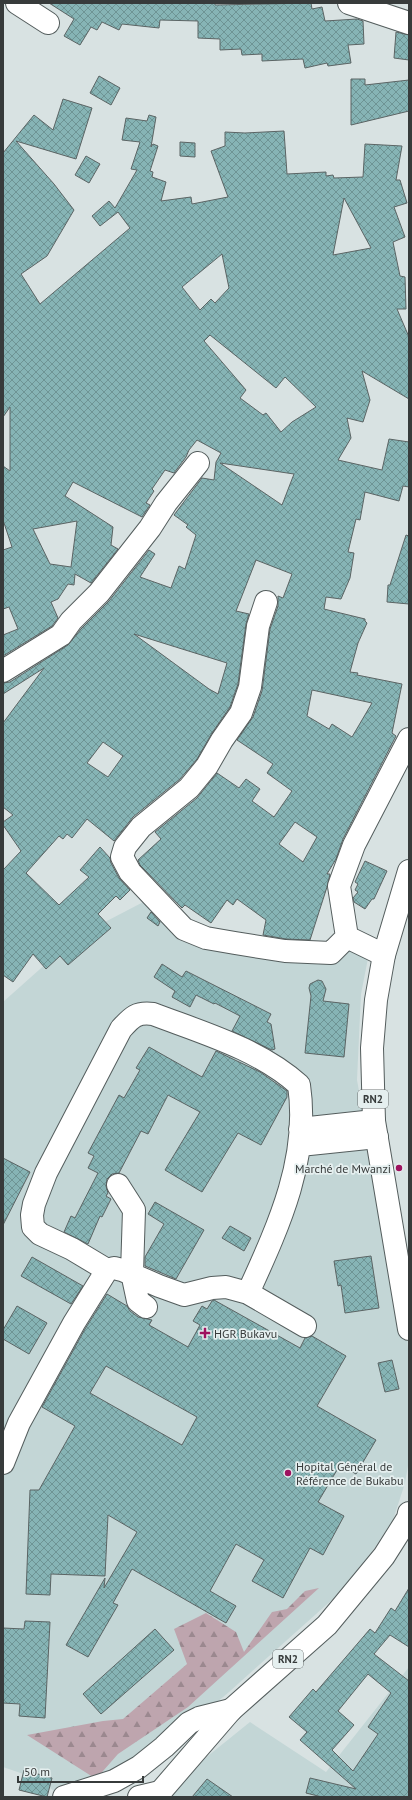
<svg xmlns="http://www.w3.org/2000/svg" width="412" height="1800" font-family="'PT Sans',sans-serif">
  <style>
    .built { fill: #c3d6d6 }
    .forest { fill: url(#forest-firs) }
    .building { fill: url(#building-cross-hatch); stroke: #5b6464; fill-rule: evenodd }
    .lines { fill: none; stroke-linecap: round; stroke-linejoin: round }
    .minor-casing { stroke: #545d5d; stroke-width: 24 }
    .highway-casing { stroke: #545d5d; stroke-width: 24 }
    .minor { stroke: #fff; stroke-width: 22 }
    .highway { stroke: #fff; stroke-width: 22 }
    .poi-dot { fill: #9e125f; stroke: #e5efef; stroke-width: 1.5 }
    .labels { text-anchor: middle; dominant-baseline: central; stroke-width: 3.5; stroke-linejoin: round; paint-order: stroke }
    .shield { fill: #e5efef; stroke: #6b7171; stroke-width: 1 }
    .shield-label { font-size: 11px; font-weight: bold; fill: #373b3b }
    .poi-label { font-size: 12px; fill: #373b3b; stroke: #e5efef; text-anchor: start }
  </style>
  <defs>
    <pattern id="forest-firs" width="22" height="20" patternUnits="userSpaceOnUse"><rect width="22" height="20" fill="#bea5ae"/><path d="M5 1l3.5 6h-7zM16 11l3.5 6h-7z" fill="#9b888f"/></pattern>
    <pattern id="building-cross-hatch" width="8" height="8" patternUnits="userSpaceOnUse"><rect width="8" height="8" fill="#86b4b5"/><path d="M0 0l8 8M0 8l8-8" fill="none" stroke="#6e9494"/></pattern>
  </defs>
  <rect width="100%" height="100%" fill="#d8e2e2"/>
  <!-- built -->
  <path class="built" d="M153 897 184 929 331 953 347 937 370 948 361 994 357 1080 378 1195 405 1304 409 1363V1460L405 1483 393 1520 371 1553 334 1598 229 1692 164 1747 62 1797 38 1779 3 1767V1002L76 937Z
    M409 1667V1797H157L250 1722 326 1772Z"/>
  <!-- forest -->
  <path class="forest" d="M319 1588 188 1707 118 1754 96 1779 27 1735 103 1721 123 1719 187 1664 174 1629 206 1613 236 1632 244 1652 272 1612 287 1609 305 1591Z"/>
  <!-- building -->
  <path class="building" d="M49 3H215V5L311 3 312 9 322 7 325 21 357 19 363 21 364 44 348 45 351 63 328 66 327 63 305 68 303 59 262 61V54L242 55 241 49 220 50V39L198 38V21L160 20 159 28 122 24 119 30 102 22 97 30 91 27 80 45 64 36 74 19Z
    M396 32 409 35V60L394 58Z
    M99 76 120 88 111 105 90 93Z
    M351 79H365V85L409 80V111L351 125Z
    M63 99 92 108 76 159 16 141 54 184 74 210 47 256 21 274 40 304 130 228 118 212 100 226 92 216 109 201 115 208 137 170 131 169 140 142 122 140 126 118 147 121 149 115 156 117 151 147 153 144 158 146 150 171 153 172 152 177 166 182 161 201 191 197 192 204 228 197 211 151 225 146V132L245 133 284 131 287 174 326 172V176L333 175 334 178 363 177 365 144 402 146 396 180H400L407 203 394 207 405 237 393 242 400 276 405 277 406 309H397L409 337V399L362 371 370 400 363 422 347 418 351 438 338 460 382 470 389 439 409 442V487L403 486 399 501 365 492 360 520 356 519 348 552 354 553 350 578 341 599 326 597 324 609 365 619V621L367 623 358 643 350 672 358 673 357 675 402 684 392 733 396 736 343 839 336 859 327 874H330L327 887 310 940 286 939 263 935 266 920 237 899 233 905 227 900 211 923 185 905 182 908 140 865 138 860 161 839 155 832 197 798 217 773 239 788 246 779 260 789 252 801 274 817 292 791 267 773 273 764 237 740 253 717 262 691 270 629 278 606V596L283 598 292 574 256 560 236 611 249 614 246 624 238 684 230 707 212 733 197 759 180 779 133 817 114 841 87 819 72 838 67 834 63 839 59 836 26 873 59 905 89 877 80 870 100 847 110 858 111 863 119 878 130 890 120 900 116 896 98 914 111 928 68 965 60 956 46 969 33 954 13 982 3 975V870L21 851 3 825V822L13 815 3 807V723L44 668 3 694V683L10 682 68 645 81 629 109 601 149 550 155 554 140 577 171 588 179 566 185 569 196 535 186 527 188 525 174 515 202 478 214 480 216 462 221 453 197 440 189 450 186 457 174 473 165 470 152 489 154 491 146 503 150 505 142 517 73 482 65 496 113 527 111 545 118 549 91 583 75 574 74 585 68 584 58 599 51 602 58 618 52 626 3 656V635L18 629 9 607 3 609V550L12 547 3 520V466L10 471V407L3 417V153L34 115 53 130ZM344 198 371 248 333 255ZM222 254 229 288 215 303 211 299 200 310 182 287ZM210 335 276 388 285 377 316 407 292 422 281 432 266 413 263 415 240 398 246 390 204 341ZM220 463 294 474 282 505ZM77 521 71 567 50 564 33 529ZM134 634 227 663 218 694 209 689ZM312 690 372 703 352 737 332 724 329 729 307 716ZM103 742 123 756 108 777 87 763ZM295 822 317 837 303 862 279 844Z
    M180 142 195 143V157L180 156Z
    M86 156 100 164 89 183 75 175Z
    M406 535 409 536V604L387 602 388 585H390Z
    M365 861 387 871 374 899H372L365 909 354 902 353 898 358 892 355 890 358 884 355 882Z
    M151 912 160 922 158 926 147 918Z
    M162 964 182 977 186 971 271 1014 267 1022 271 1024 275 1049 272 1050 232 1031 240 1016 215 1003 214 1004 196 995 190 1007 172 997 175 991 154 977Z
    M318 980 322 981 326 989 323 1001 349 1004 344 1057 305 1053 311 996 309 988 310 984Z
    M149 1047 202 1077 216 1051 260 1072 287 1091V1097L261 1145 238 1133 202 1192 165 1170 200 1112 168 1095 148 1134 141 1131 119 1173 112 1174 107 1179 106 1186 108 1193 106 1196 111 1199 102 1217 100 1216 88 1244 64 1232 71 1216 75 1218 98 1173 88 1168 94 1156 88 1153 119 1095 124 1098 140 1070 136 1068Z
    M3 1158 30 1172 3 1225Z
    M155 1202 204 1230 176 1279 145 1266V1257L164 1224 148 1214Z
    M230 1226 251 1238 244 1251 222 1238Z
    M371 1256 379 1308 345 1313 341 1285 338 1286 334 1261Z
    M32 1257 83 1286 71 1304 21 1276Z
    M107 1294 127 1306 130 1311 138 1317 152 1320 149 1325 188 1347 200 1325 193 1321 202 1306 207 1309 212 1301 214 1300 300 1348 305 1338 312 1336 346 1356 317 1406 376 1440 356 1474 340 1465 318 1502 344 1516 323 1555 310 1548 283 1598 252 1581 264 1560 236 1544 210 1591 236 1606 226 1623 132 1569 113 1603 118 1605 88 1657 66 1645 105 1578 104 1588 137 1532 108 1515 105 1576 51 1574 50 1595 26 1594 30 1490H39L75 1426 42 1407 85 1329ZM106 1366 197 1417 182 1445 90 1393Z
    M17 1306 47 1323 29 1354 3 1339V1330Z
    M392 1360 399 1389 385 1392 378 1363Z
    M409 1588V1647L390 1635 374 1654 409 1681V1797H322L306 1793 310 1778 356 1789 300 1740 307 1732 289 1717 313 1689 316 1692 370 1629 375 1633 391 1608 395 1611ZM368 1674 391 1693 368 1727 378 1734 353 1771 332 1750 354 1725 338 1711Z
    M25 1621 50 1622 45 1718 19 1716 20 1704 3 1703V1628L24 1629Z
    M155 1629 174 1650 101 1714 83 1694Z
    M24 1770 52 1778 47 1797 19 1790Z
    M207 1779 233 1797H192Z"/>
  <g class="lines">
    <defs>
      <path id="minor" d="M17 3 48 23
        M349 3 409 23
        M266 602 258 626 250 687 241 713 222 740 207 766 189 788 141 827 125 847 122 857 130 872 184 929 206 938 235 943 285 951 331 953 347 937
        M3 671 61 635 71 621 99 593 150 528 166 503 198 463
        M384 955 347 937 339 886 354 845 409 739
        M300 1129 374 1121
        M300 1145 377 1137
        M118 1185 134 1210 132 1273 138 1301 146 1307
        M107 1270 72 1249 40 1234 33 1227 32 1215 34 1204 46 1173 121 1029C132 1017 136 1012 153 1014 203 1033 259 1049 299 1085 310 1159 278 1227 248 1293L305 1326
        M3 1463 19 1423 74 1323 107 1270 114 1268 122 1270 159 1286 184 1295 212 1288 226 1287 248 1293
        M64 1797 114 1781 139 1767 164 1747 189 1723 199 1718 231 1710
        M139 1797 160 1792"/>
      <path id="highway" d="M409 871 384 955 376 1000 372 1048 374 1121 409 1329
        M156 1797 231 1710 327 1625 384 1556 408 1518 409 1513"/>
    </defs>
    <!-- minor casing -->
    <use href="#minor" class="minor-casing"/>
    <!-- highway casing -->
    <use href="#highway" class="highway-casing"/>
    <!-- minor -->
    <use href="#minor" class="minor"/>
    <!-- highway -->
    <use href="#highway" class="highway"/>
  </g>
  <!-- markers -->
  <g class="poi-dot">
    <circle cx="399" cy="1168" r="4"/>
    <path d="M203 1327h4v4h4v4h-4v4h-4v-4h-4v-4h4z"/>
    <circle cx="288" cy="1473" r="4"/>
  </g>
  <g class="labels">
    <!-- shield labels -->
    <g class="shield">
      <rect x="358" y="1090" width="30" height="18" rx="3"/>
      <rect x="273" y="1650" width="30" height="18" rx="3"/>
    </g>
    <g class="shield-label">
      <text x="373" y="1099">RN2</text>
      <text x="288" y="1659">RN2</text>
    </g>
    <!-- poi labels -->
    <g class="poi-label">
      <text x="391" y="1168" text-anchor="end">Marché de Mwanzi</text>
      <text x="214" y="1333">HGR Bukavu</text>
      <text x="296" y="1466">Hopital Général de<tspan x="296" dy="14">Référence de Bukabu</tspan></text>
    </g>
  </g>
  <!-- border -->
  <rect width="412" height="1800" fill="none" stroke="#373b3b" stroke-width="8"/>
  <!-- scale -->
  <path d="M18 1776v6h125v-6" fill="none" stroke="#373b3b" stroke-width="2"/>
  <text x="24" y="1776" font-size="12" fill="#373b3b" stroke="#e5efef" stroke-width="3" paint-order="stroke">50 m</text>
</svg>
